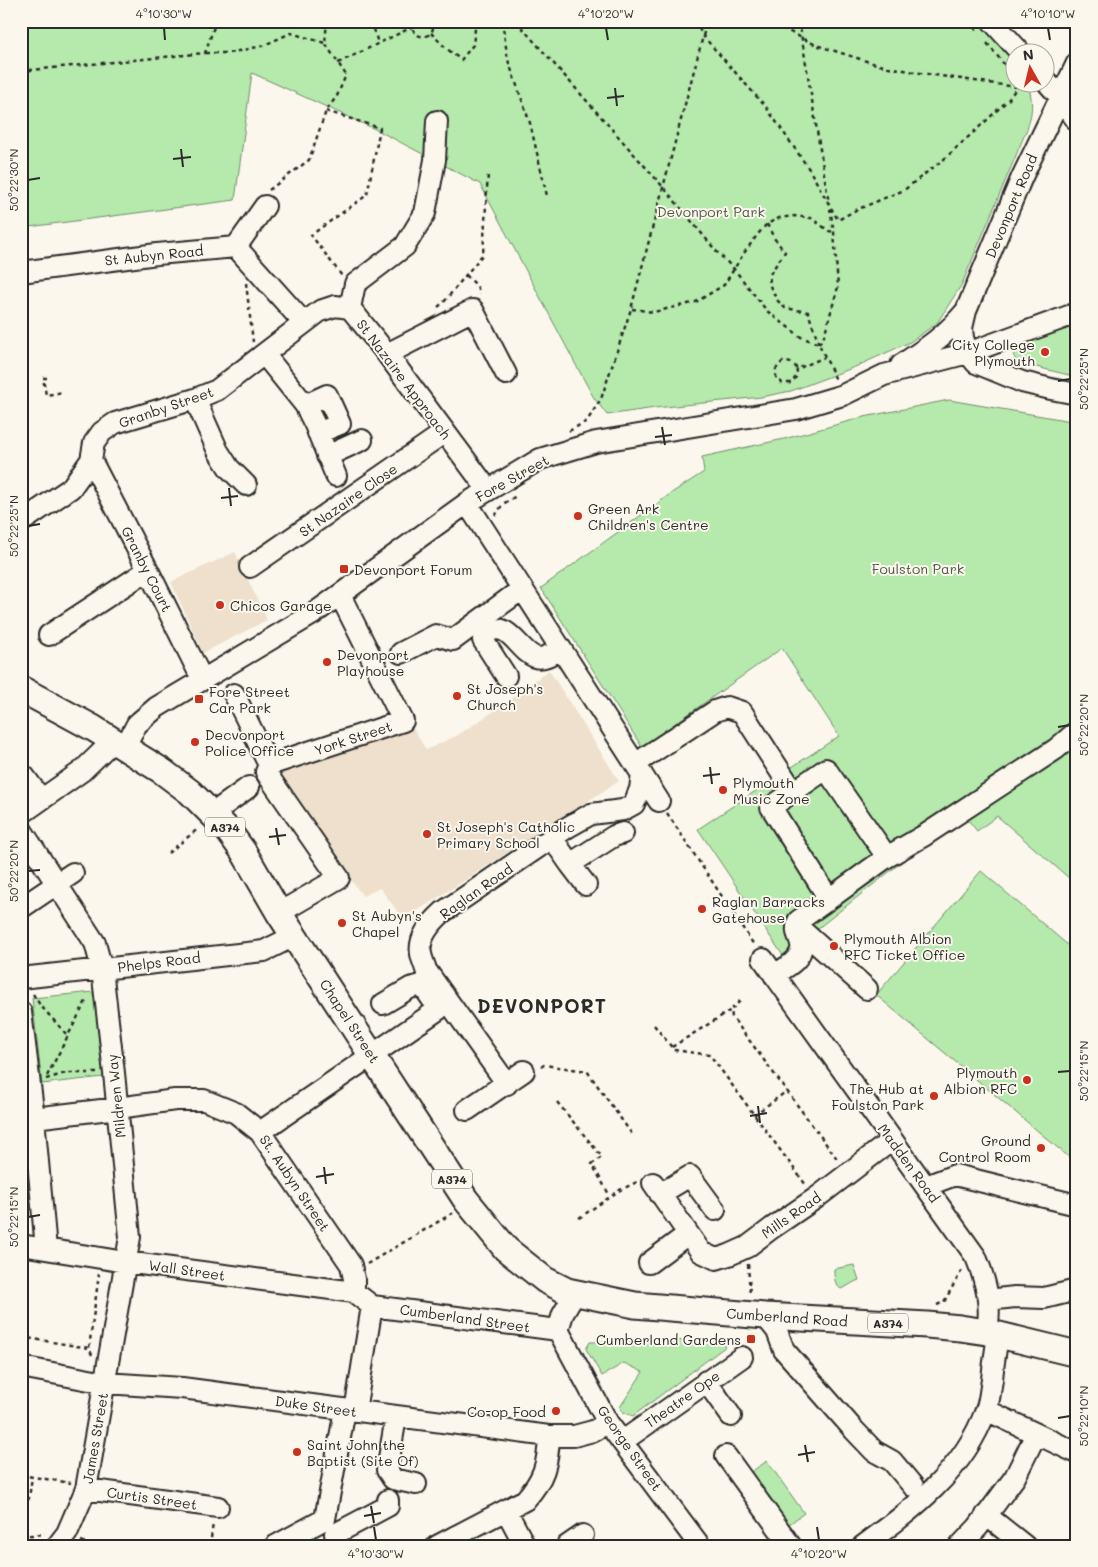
<svg xmlns="http://www.w3.org/2000/svg" width="1098" height="1567" font-family="Mali,sans-serif">
  <style>
    .built { fill: #eee0cc }
    .green { fill: #b5eaac; stroke: #708a6c }
    .lines { fill: none; stroke-linecap: round; stroke-linejoin: round }
    .minor-casing { stroke: #2b2b2b; stroke-width: 24 }
    .major-casing { stroke: #2b2b2b; stroke-width: 29 }
    .path { stroke: #2b2b2b; stroke-width: 2.5; stroke-dasharray: 4 4; stroke-linecap: butt }
    .minor { stroke: #fbf7ec; stroke-width: 20 }
    .major { stroke: #fbf7ec; stroke-width: 25 }
    .ticks { fill: none; stroke: #2b2b2b; stroke-width: 2 }
    .poi-dot { fill: #c8321e; stroke: #fbf7ec; stroke-width: 2 }
    .labels { text-anchor: middle; dominant-baseline: central; stroke-width: 4; stroke-linejoin: round; paint-order: stroke }
    .shield { fill: #fbf7ec; stroke: #696865; stroke-width: 1 }
    .shield-label { font-size: 12px; font-weight: bold; fill: #2b2b2b }
    .street-label { font-size: 14px; fill: #2b2b2b; stroke: #fbf7ec }
    .park-label { font-size: 14px; fill: #4e5b4b; stroke: #fbf7ec }
    .poi-label { font-size: 14px; fill: #2b2b2b; stroke: #fbf7ec; text-anchor: start }
    .district-label { font-size: 19px; font-weight: bold; letter-spacing: 1px; fill: #2b2b2b; stroke: #fbf7ec }
    .neatline { fill: none; stroke: #2b2b2b; stroke-width: 2 }
    .ticks-label { font-size: 12px; text-anchor: middle; fill: #2b2b2b }
  </style>
  <rect width="100%" height="100%" fill="#fbf7ec"/>
  <filter id="ink" filterUnits="userSpaceOnUse"><feTurbulence type="fractalNoise" baseFrequency=".02" numOctaves="2"/><feDisplacementMap in="SourceGraphic" scale="10" xChannelSelector="R" yChannelSelector="G"/><feConvolveMatrix kernelMatrix="1 2 1 2 8 2 1 2 1" color-interpolation-filters="sRGB"/></filter>
  <g filter="url(#ink)">
    <!-- built -->
    <path class="built" d="M235 552 267 620 203 653 171 582Z
      M549 670 619 781 417 911 401 916 380 888 363 896 274 776 412 726 426 750 458 735 499 708Z"/>
    <!-- green -->
    <path class="green" d="M21 21H980L1015 63 1016 82 1028 84C1033 102 1033 111 1027 129L962 284 937 323 910 342 855 367 791 391 761 397 655 408 607 415 594 398 576 365 480 184 377 130 252 73 235 200 21 228Z
      M1077 325V377L1020 363C1014 359 1010 353 1017 347Z
      M949 400 1077 422V885L997 816 977 831 969 821H958L910 851 903 861 817 929 794 972 698 829 839 736 782 648 642 747 541 588 673 492 704 472 702 457 784 439 864 417Z
      M981 871 1077 953V1164L876 995Z
      M94 992 103 1077 42 1084 32 998Z
      M854 1265 859 1280C852 1282 848 1287 841 1289 834 1284 834 1277 834 1269Z
      M724 1340 726 1346 633 1416 623 1412 620 1407 643 1372 624 1363 602 1376 586 1349 590 1342Z
      M767 1461 804 1513 788 1525 751 1472Z"/>
    <g class="lines">
      <defs>
        <path id="minor" d="M992 21 1020 52
          M1077 63 1022 177 966 311 962 328 963 338 968 353 976 363 1022 382 1051 389 1077 394
          M1046 81 1060 97 1077 121
          M236 247 304 323
          M236 247 265 206
          M21 272 157 254 236 247
          M350 308 355 284 405 246 425 213 435 160 437 121
          M264 354 305 405 315 425 336 476
          M387 354 473 310 506 374
          M901 365C928 347 945 336 966 311
          M195 399 218 451 229 468 246 485
          M305 405 327 395 340 424 318 433
          M327 456 362 440
          M91 460 148 570 202 679
          M467 503 659 801
          M21 522 71 488 91 460 94 443 102 432 115 423 195 399 217 390 320 311 335 306 350 308 387 354 488 490
          M250 567 445 432
          M49 635 148 570
          M401 653 436 635 453 640 522 589
          M506 676 483 640C484 636 485 634 490 631 508 621 520 652 535 657 544 660 553 653 560 649
          M234 694 269 765
          M125 747 137 724 157 707 313 614 467 503 540 459 596 442 796 409 843 395 884 375 968 353 1077 313
          M635 764 715 711 727 707 742 712 793 791
          M24 776 41 799
          M21 814 82 771 113 741
          M212 814 249 787
          M21 829 95 943 102 969 114 1073 130 1237 86 1489 67 1533 57 1546
          M552 838 570 864 614 836 623 833
          M887 857 925 835 1056 749 1077 731
          M570 864 586 885
          M21 908 73 873
          M279 913 339 878 269 777 266 772 269 765 403 721 340 595
          M797 926 867 989
          M763 959 976 1257C986 1282 992 1305 987 1332
          M774 975C785 968 804 959 801 944 798 932 795 935 798 921L829 899 771 807 826 769 887 857 829 899
          M21 978 264 951 294 936
          M21 1012 34 1118 46 1249
          M507 1084 426 970C425 965 422 960 421 954 418 937 431 923 443 912L568 827 591 814 623 810 634 804 640 789 642 774
          M467 1110 524 1071
          M34 1118 118 1108 175 1100H204L236 1113 260 1132 351 1265 354 1279V1292L372 1306 558 1330
          M260 1132 439 1009 422 985 410 988 383 1004
          M653 1183 701 1252 716 1259 729 1255 747 1247 772 1228 816 1198 892 1140
          M926 1186 955 1175 1077 1205
          M660 1194 690 1176 715 1210
          M21 1245 125 1262 354 1292
          M649 1263 688 1234
          M576 1292 563 1314 558 1330 608 1423 700 1546
          M988 1300 1015 1297 1044 1298 1077 1290
          M765 1316 777 1331 784 1350 854 1430 874 1451 892 1461 913 1486
          M21 1367 105 1383 182 1388 549 1436H574L593 1431 608 1423
          M706 1381 731 1416
          M986 1410 1077 1453
          M355 1411 372 1306
          M396 1417 387 1470 393 1479 416 1484
          M623 1441 742 1357
          M726 1456 791 1546
          M86 1489 218 1507
          M506 1510 525 1546
          M986 1515 1025 1546
          M335 1534 388 1506V1500
          M275 1546 325 1519 345 1410
          M437 1546 525 1500C544 1479 548 1464 549 1436
          M567 1546 583 1535
          M863 1546C913 1509 964 1471 986 1410 990 1400 990 1390 992 1380 993 1365 996 1350 998 1335
          M960 1546 978 1527 1015 1477 1036 1434"/>
        <path id="major" d="M21 689 93 728 162 771 190 792 227 829 243 851 279 913 466 1200 506 1249 545 1280 567 1291 635 1305 765 1316 927 1325 960 1328 987 1332 1077 1354"/>
      </defs>
      <!-- minor casing -->
      <use href="#minor" class="minor-casing"/>
      <!-- major casing -->
      <use href="#major" class="major-casing"/>
      <!-- path -->
      <path class="path" d="M373 21 374 29 378 44
        M413 21C408 42 439 41 432 21
        M502 21 508 60 530 123 547 196
        M516 21 664 188 717 252 734 269 767 311 801 337 819 344 836 380
        M695 21 703 36 766 107 809 169 838 220 856 210 904 190 943 160 987 120 1009 99 1020 82
        M768 21 816 45 879 65 914 72 1016 87
        M799 21 829 204
        M969 21 977 31
        M433 24 452 21
        M431 33 446 48 461 60 473 45 476 21
        M987 43 1016 79
        M205 53H229L262 46 291 33 325 43
        M338 63 412 27
        M21 71 205 53 216 21
        M326 111 380 128 367 195 311 235 342 276
        M269 190 309 160 326 111 337 96 346 75 325 43 327 21
        M767 224 774 238 785 252 771 272 769 284 777 300 785 308 808 312 819 344
        M466 275 477 286 480 294
        M246 283 253 342
        M438 307 444 302 483 254 488 173
        M632 309 654 312 696 302 724 285 744 253 758 234 767 224 779 218 794 216 811 218 829 231 834 232
        M819 344 824 336 838 287 834 232 830 209
        M797 369 796 377 791 383H782L776 377V369L782 362C789 362 793 362 797 369L825 357
        M47 378H43L46 395 64 392
        M569 431 587 421 601 399 631 309 707 21
        M495 516 503 504 516 496
        M667 813 754 945
        M168 853 199 828
        M33 994 40 1005 68 1036
        M740 1001 731 1010 732 1017 838 1160
        M654 1025 674 1050 710 1055 806 1185
        M672 1047 731 1010
        M541 1067 544 1065 587 1071 634 1137
        M47 1076 87 999
        M46 1079 66 1073H97
        M557 1102 602 1157 592 1164 610 1196
        M754 1115 787 1091
        M579 1218 620 1190 637 1182
        M367 1264 453 1213
        M748 1264 750 1295
        M937 1305 944 1302 962 1270
        M21 1337 89 1348
        M92 1355 89 1348 99 1274
        M21 1475 71 1483
        M21 1515 29 1498 32 1477
        M21 1536 45 1534
        M81 1541 94 1546
        M210 1546 213 1523"/>
      <!-- minor -->
      <use href="#minor" class="minor"/>
      <!-- major -->
      <use href="#major" class="major"/>
    </g>
  </g>
  <!-- ticks -->
  <path class="ticks" d="M164 28 165 40M606 28 608 40M1048 28 1050 40M615 88 617 106M607 98 624 96M181 149 183 167M173 159 191 157M28 180 40 178M1058 381 1070 379M662 427 665 445M655 437 672 435M229 488 231 506M221 498 238 496M28 526 40 524M1058 727 1070 725M710 767 712 784M703 776 720 774M276 828 279 845M269 837 286 835M28 871 40 870M1058 1072 1070 1071M758 1106 760 1123M750 1116 767 1113M324 1167 326 1184M316 1177 334 1174M28 1217 40 1215M1058 1418 1070 1416M805 1445 808 1462M798 1455 815 1452M371 1506 374 1523M364 1516 381 1513M374 1527 376 1540M817 1527 819 1540"/>
  <!-- markers -->
  <g class="poi-dot">
    <circle cx="1045" cy="352" r="5"/>
    <circle cx="578" cy="516" r="5"/>
    <rect x="339" y="564" width="10" height="10" rx="2.5"/>
    <circle cx="220" cy="605" r="5"/>
    <circle cx="327" cy="662" r="5"/>
    <circle cx="457" cy="696" r="5"/>
    <rect x="194" y="694" width="10" height="10" rx="2.5"/>
    <circle cx="195" cy="742" r="5"/>
    <circle cx="723" cy="790" r="5"/>
    <circle cx="427" cy="834" r="5"/>
    <circle cx="702" cy="909" r="5"/>
    <circle cx="342" cy="923" r="5"/>
    <circle cx="834" cy="946" r="5"/>
    <circle cx="1027" cy="1080" r="5"/>
    <circle cx="934" cy="1096" r="5"/>
    <circle cx="1041" cy="1148" r="5"/>
    <rect x="746" y="1334" width="10" height="10" rx="2.5"/>
    <circle cx="556" cy="1411" r="5"/>
    <circle cx="297" cy="1452" r="5"/>
  </g>
  <g class="labels">
    <!-- shield labels -->
    <g class="shield">
      <rect x="205" y="817.5" width="40" height="19" rx="4"/>
      <rect x="432" y="1169.5" width="40" height="19" rx="4"/>
      <rect x="868" y="1313.5" width="40" height="19" rx="4"/>
    </g>
    <g class="shield-label">
      <text x="225" y="827">A374</text>
      <text x="452" y="1179">A374</text>
      <text x="888" y="1323">A374</text>
    </g>
    <!-- street labels -->
    <g class="street-label">
      <text transform="translate(1011 206) rotate(-67)">Devonport Road</text>
      <text transform="translate(154 255) rotate(-6)">St Aubyn Road</text>
      <text transform="translate(404 379) rotate(53)">St Nazaire Approach</text>
      <text transform="translate(166 407) rotate(-19)">Granby Street</text>
      <text transform="translate(512 478) rotate(-29)">Fore Street</text>
      <text transform="translate(348 500) rotate(-35)">St Nazaire Close</text>
      <text transform="translate(147 569) rotate(63)">Granby Court</text>
      <text transform="translate(353 738) rotate(-18)">York Street</text>
      <text transform="translate(476 891) rotate(-35)">Raglan Road</text>
      <text transform="translate(159 962) rotate(-7)">Phelps Road</text>
      <text transform="translate(350 1021) rotate(57)">Chapel Street</text>
      <text transform="translate(116 1096) rotate(-96)">Mildren Way</text>
      <text transform="translate(909 1163) rotate(54)">Madden Road</text>
      <text transform="translate(295 1183) rotate(56)">St. Aubyn Street</text>
      <text transform="translate(791 1215) rotate(-35)">Mills Road</text>
      <text transform="translate(187 1270) rotate(8)">Wall Street</text>
      <text transform="translate(787 1317) rotate(4)">Cumberland Road</text>
      <text transform="translate(465 1318) rotate(8)">Cumberland Street</text>
      <text transform="translate(682 1399) rotate(-35)">Theatre Ope</text>
      <text transform="translate(316 1406) rotate(8)">Duke Street</text>
      <text transform="translate(95 1438) rotate(-80)">James Street</text>
      <text transform="translate(630 1448) rotate(55)">George Street</text>
      <text transform="translate(152 1498) rotate(8)">Curtis Street</text>
    </g>
    <!-- park labels -->
    <g class="park-label">
      <text x="711" y="211">Devonport Park</text>
      <text x="918" y="568">Foulston Park</text>
    </g>
    <!-- poi labels -->
    <g class="poi-label">
      <text x="1035" y="344" text-anchor="end">City College<tspan x="1035" dy="16">Plymouth</tspan></text>
      <text x="588" y="508">Green Ark<tspan x="588" dy="16">Children's Centre</tspan></text>
      <text x="354" y="569">Devonport Forum</text>
      <text x="230" y="605">Chicos Garage</text>
      <text x="337" y="654">Devonport<tspan x="337" dy="16">Playhouse</tspan></text>
      <text x="467" y="688">St Joseph's<tspan x="467" dy="16">Church</tspan></text>
      <text x="209" y="691">Fore Street<tspan x="209" dy="16">Car Park</tspan></text>
      <text x="205" y="734">Decvonport<tspan x="205" dy="16">Police Office</tspan></text>
      <text x="733" y="782">Plymouth<tspan x="733" dy="16">Music Zone</tspan></text>
      <text x="437" y="826">St Joseph's Catholic<tspan x="437" dy="16">Primary School</tspan></text>
      <text x="712" y="901">Raglan Barracks<tspan x="712" dy="16">Gatehouse</tspan></text>
      <text x="352" y="915">St Aubyn's<tspan x="352" dy="16">Chapel</tspan></text>
      <text x="844" y="938">Plymouth Albion<tspan x="844" dy="16">RFC Ticket Office</tspan></text>
      <text x="1017" y="1072" text-anchor="end">Plymouth<tspan x="1017" dy="16">Albion RFC</tspan></text>
      <text x="924" y="1088" text-anchor="end">The Hub at<tspan x="924" dy="16">Foulston Park</tspan></text>
      <text x="1031" y="1140" text-anchor="end">Ground<tspan x="1031" dy="16">Control Room</tspan></text>
      <text x="741" y="1339" text-anchor="end">Cumberland Gardens</text>
      <text x="546" y="1411" text-anchor="end">Co-op Food</text>
      <text x="307" y="1444">Saint John the<tspan x="307" dy="16">Baptist (Site Of)</tspan></text>
    </g>
    <!-- district labels -->
    <g class="district-label">
      <text x="542" y="1005">DEVONPORT</text>
    </g>
  </g>
  <!-- margin -->
  <rect width="1098" height="1567" fill="none" stroke="#fbf7ec" stroke-width="55"/>
  <!-- north arrow -->
  <g transform="translate(1030 68) rotate(352)"><circle r="24" fill="#fbf7ec" stroke="#a8a59f"/>
  <path d="M0-4L9 19L0 12L-9 19Z" fill="#c8321e"/>
  <text y="-8" font-size="14" font-weight="bold" text-anchor="middle" fill="#2b2b2b">N</text>
  </g>
  <rect x="28" y="28" width="1042" height="1512" class="neatline"/>
  <g class="ticks-label">
    <text x="164" y="18">4°10'30"W</text>
    <text x="606" y="18">4°10'20"W</text>
    <text x="1048" y="18">4°10'10"W</text>
    <text transform="translate(14 180) rotate(-90)" y="4">50°22'30"N</text>
    <text transform="translate(1084 379) rotate(-90)" y="4">50°22'25"N</text>
    <text transform="translate(14 526) rotate(-90)" y="4">50°22'25"N</text>
    <text transform="translate(1084 725) rotate(-90)" y="4">50°22'20"N</text>
    <text transform="translate(14 871) rotate(-90)" y="4">50°22'20"N</text>
    <text transform="translate(1084 1071) rotate(-90)" y="4">50°22'15"N</text>
    <text transform="translate(14 1217) rotate(-90)" y="4">50°22'15"N</text>
    <text transform="translate(1084 1416) rotate(-90)" y="4">50°22'10"N</text>
    <text x="376" y="1558">4°10'30"W</text>
    <text x="819" y="1558">4°10'20"W</text>
  </g>
</svg>
